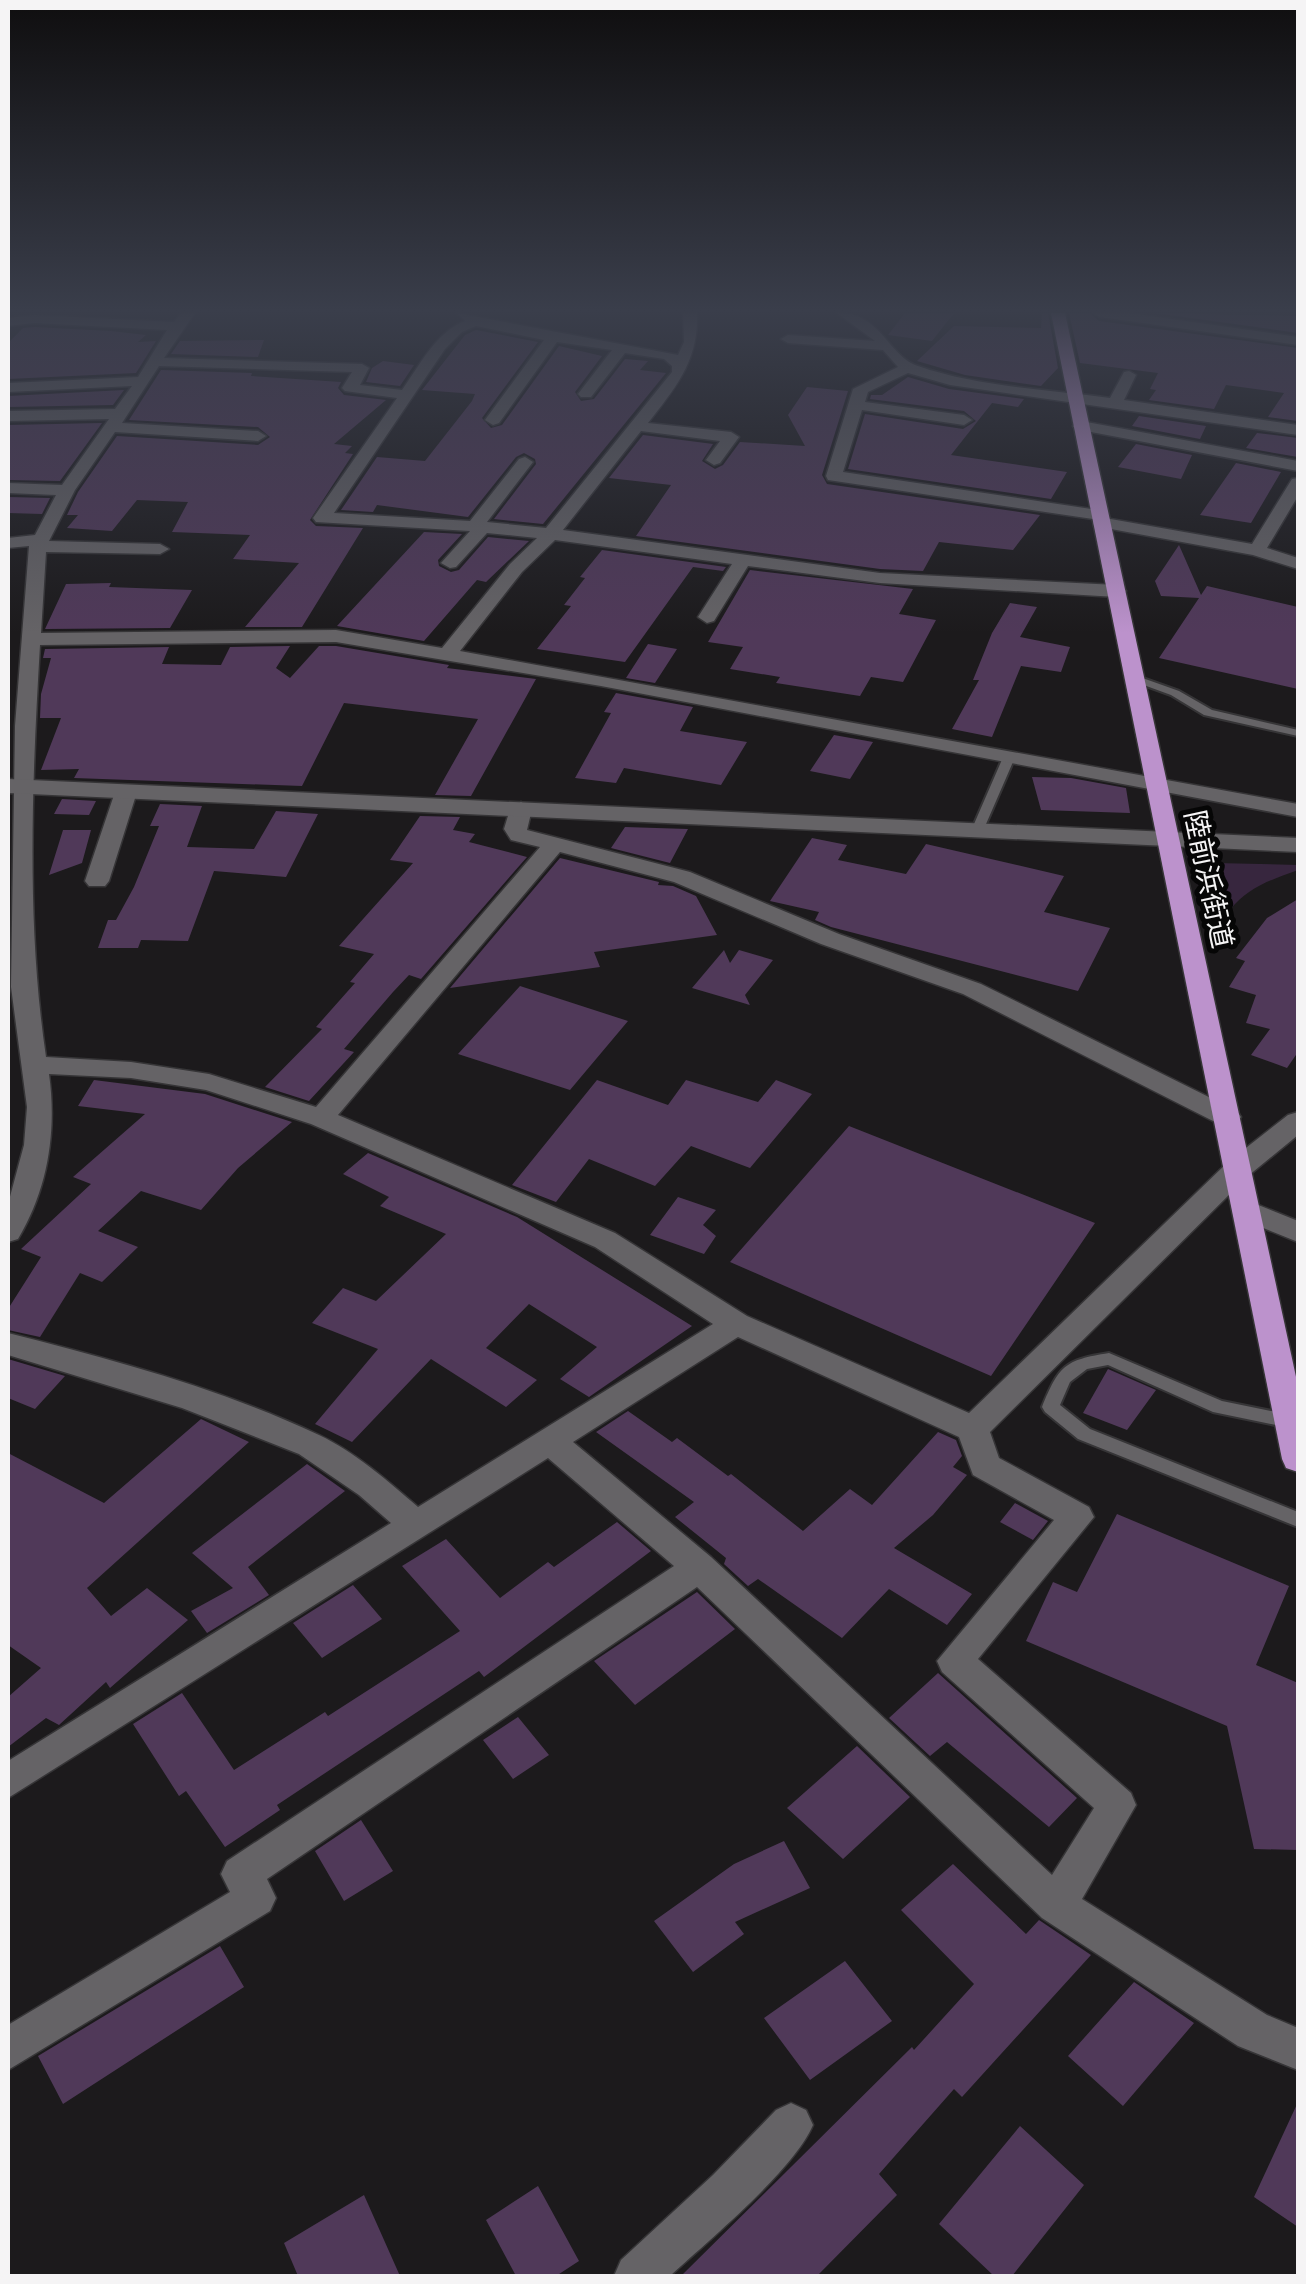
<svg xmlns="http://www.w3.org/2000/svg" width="1306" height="2284" font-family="'Open Sans','Noto Sans JP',sans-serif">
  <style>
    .green { fill: #37263e }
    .building { fill: #503959 }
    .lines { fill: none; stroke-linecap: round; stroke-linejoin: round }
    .service-casing { stroke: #363537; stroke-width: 4 }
    .minor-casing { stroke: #363537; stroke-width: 3 }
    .tertiary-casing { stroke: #363537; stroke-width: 3 }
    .trunk-casing { stroke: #363537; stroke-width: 3 }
    .service { fill: #656366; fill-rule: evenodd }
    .minor { fill: #656366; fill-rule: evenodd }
    .tertiary { fill: #656366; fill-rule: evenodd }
    .trunk { fill: #bc92cc; fill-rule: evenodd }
    .labels { text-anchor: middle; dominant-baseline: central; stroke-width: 10; stroke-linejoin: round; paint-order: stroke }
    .street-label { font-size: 28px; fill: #f5f4f5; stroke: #060606 }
  </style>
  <rect width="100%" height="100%" fill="#1c1a1c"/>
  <!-- green -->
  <path class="green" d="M1215 863 1298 865V870C1271 880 1248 887 1230 910L1220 882H1208L1216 912H1205L1194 871Z"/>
  <!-- building -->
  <path class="building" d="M905 313H954L932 341 888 335Z
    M1042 313H1048L1058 368 1041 386 965 375 917 361 954 326 1041 328Z
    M1069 313H1090L1099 321 1298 348V421L1268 417 1284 393 1226 385 1214 409 1149 400 1156 390 1150 389 1158 373 1080 363Z
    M1155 313 1298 316V333Z
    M34 327 111 331 146 335 138 342 156 341 136 373 8 379V343L23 328Z
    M476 330 538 342 482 418 491 428 502 425 559 346 602 356 575 392 581 401 594 399 625 359 648 361 640 370 666 373 543 524 494 519 536 464 535 459 524 453 516 457 468 517 377 505 373 512 341 510 377 457 425 461 472 401 475 394 422 390 465 335Z
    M264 340 258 357 171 354 180 341Z
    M383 361 414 365 400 386 366 382 372 368Z
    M161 370 252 373 251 376 341 382 338 388 344 395 386 400 334 444 352 446 345 453 353 454 310 520 316 526 363 528 302 627H245L299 563 233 559 250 535 172 532 188 502 137 500 112 531 67 528 78 515H67L78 492 117 436 258 445 270 437 258 427 129 420Z
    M908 377 949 389 1024 399 1018 407 992 403 951 455 1067 472 1051 499 848 469 865 414 963 429 976 421 964 411 870 399 871 395H882Z
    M807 387 848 391 822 475 827 484 1040 515 1013 550 939 542 923 571 880 569 636 536 671 485 609 478 643 435 713 444 702 461 715 469 723 465 740 442 805 446 788 415Z
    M124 390 113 405 8 407V396Z
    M1139 416 1206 426 1200 439 1132 426Z
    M102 423 60 481 8 480V425Z
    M1257 433 1298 438V457L1246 448Z
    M1136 444 1192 455 1181 479 1118 467Z
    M1236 463 1281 472 1251 523 1200 515Z
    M8 497 50 498 42 514 8 513Z
    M424 532 462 534 438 560 439 566 451 572 459 570 488 537 529 541 486 582 477 580 424 641 337 626Z
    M1179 545 1201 595 1207 586 1298 607V689L1159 658 1199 598 1161 596 1155 581Z
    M602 550 726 567 723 571 693 567 625 662 537 649 571 606 564 605 585 578 580 577Z
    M750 570 913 589 899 614 936 620 903 682 871 677 860 696 776 683 780 677 730 669 743 647 708 642Z
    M111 583 109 587 192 590 170 628 45 629 66 584Z
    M1010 603 1037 607 1020 637 1070 647 1061 672 1021 666 992 737 952 729 979 680H973L992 633Z
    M648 644 677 649 655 683 626 678Z
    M290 646 276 668 290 678 319 646H336L449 665 447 668 536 679 471 796 435 795 478 719 344 703 302 786 74 778 79 769 41 770 61 718H40L41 694 51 658H43L45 649 169 647 162 664 221 665 230 647Z
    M616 693 693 707 680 731 747 742 721 785 624 768 616 783 575 778 611 713 604 712Z
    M834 735 873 742 850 779 810 771Z
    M1032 777 1071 778 1126 788 1130 813 1041 810Z
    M62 799 96 801 89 815 54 814Z
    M160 804 202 806 187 847 254 849 276 811 318 814 286 877 214 871 188 941 141 940 138 948H98L108 920H116L134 887 159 826H150Z
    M420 816 460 817 453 830 475 834 469 842 527 857 421 979 409 975 393 992 344 1049 354 1052 309 1101 265 1087 322 1029 316 1027 355 983 350 982 374 954 339 946 413 863 390 860Z
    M625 827 688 829 670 863 611 848Z
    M63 830H91L82 863 49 875Z
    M812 838 847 845 838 860 906 874 926 844 1064 876 1044 912 1110 928 1078 991 831 927 815 920 819 912 770 901Z
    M560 858 659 882 658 885 673 886 696 896 717 935 594 952 600 967 450 988Z
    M1298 899V1052L1287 1068 1251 1055 1270 1029 1246 1023 1256 995 1229 987 1245 961 1236 958 1267 918Z
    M724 950 730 963 739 950 773 960 745 995 750 1005 692 988Z
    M520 986 628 1021 570 1090 458 1054Z
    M94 1080 205 1094 292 1122 238 1168 201 1210 141 1191 98 1231 138 1247 102 1282 80 1273 40 1337 8 1330V1309L41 1257 21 1249 91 1184 73 1177 145 1114 78 1106Z
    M597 1080 668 1105 686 1080 758 1102 776 1080 812 1094 750 1168 691 1146 655 1186 589 1159 556 1202 512 1185Z
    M849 1126 1095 1223 991 1376 730 1262Z
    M368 1153 517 1217 692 1326 589 1397 560 1379 597 1347 529 1304 486 1348 537 1380 506 1407 431 1359 352 1442 315 1424 378 1349 312 1323 343 1288 376 1301 446 1234 380 1206 389 1197 343 1174Z
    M678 1197 716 1210 703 1225 716 1236 704 1254 650 1235Z
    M8 1359 65 1376 35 1409 8 1398Z
    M1108 1369 1156 1390 1127 1430 1083 1413Z
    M628 1411 672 1442 677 1438 728 1476 731 1474 803 1531 850 1489 872 1505 938 1432 956 1440 962 1456 953 1467 967 1475 933 1515 894 1548 972 1594 947 1625 889 1589 842 1638 758 1579 748 1586 724 1564 726 1558 675 1517 694 1502 596 1432Z
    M201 1419 249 1442 87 1588 111 1616 147 1588 188 1620 110 1688 106 1682 59 1725 46 1718 8 1747V1697L41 1668 8 1645V1453L104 1503Z
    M307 1464 345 1491 248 1567 269 1595 207 1633 191 1611 233 1588 192 1553Z
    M1015 1503 1048 1521 1033 1540 1000 1522Z
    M1117 1514 1289 1586 1256 1665 1298 1683V1850L1254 1849 1227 1726 1026 1641 1053 1582 1077 1592Z
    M617 1522 651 1551 484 1677 479 1671 277 1805 280 1810 225 1847 186 1791 179 1796 133 1724 182 1693 234 1770 325 1712 328 1716 460 1631 402 1566 446 1539 500 1598 548 1562 554 1567Z
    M353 1585 382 1619 322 1658 293 1623Z
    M697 1592 735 1629 635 1705 594 1661Z
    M938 1673 1077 1798 1049 1827 947 1742 930 1756 889 1718Z
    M518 1717 549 1755 513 1779 483 1740Z
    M857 1746 910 1797 843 1859 787 1808Z
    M361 1820 393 1871 344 1901 315 1851Z
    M784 1841 810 1888 735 1922 744 1934 693 1972 654 1921 734 1864Z
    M953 1864 1026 1934 1039 1920 1091 1955 962 2097 954 2089 879 2174 897 2195 817 2276H681L912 2047 914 2050 974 1984 901 1910Z
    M220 1946 244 1987 63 2104 38 2056Z
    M845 1961 892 2021 810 2080 764 2018Z
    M1134 1982 1194 2023 1123 2106 1068 2056Z
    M1298 2102V2227L1254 2197Z
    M1020 2126 1084 2185 1012 2276H994L939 2224Z
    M538 2186 579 2261 556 2276H516L486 2220Z
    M364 2195 400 2276H298L284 2243Z"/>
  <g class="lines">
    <defs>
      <path id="service" d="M1134 675 1179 691 1212 710 1298 730V736L1204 715 1171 695 1130 680 1129 678Z
        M1010 752 1016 755 983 831 981 834H973L971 831 1004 755Z
        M1109 1353 1222 1401 1296 1416 1298 1421 1296 1426 1290 1428 1213 1412 1108 1365 1087 1369 1070 1382 1060 1405 1090 1429 1298 1512V1527L1078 1439 1045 1412 1042 1407C1059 1366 1064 1360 1109 1353Z"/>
      <path id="minor" d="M181 313H195L164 358 362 364 369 368 360 385 402 390C420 365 436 332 465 321L457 313 678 355 684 342 683 313H697C699 360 676 387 648 423L731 432 739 437 720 463 714 465 706 460 720 441 641 431 563 530 880 573 1117 585 1126 591 1117 597 880 583 748 566 714 621 707 623 698 617 732 564 555 540 522 572 460 651 1298 804V817L601 686 336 642 40 645C32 781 26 923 46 1057L131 1062 209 1074 316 1107 540 847 511 840 504 829 510 809 521 802 532 809 527 830 690 872 839 934 981 984 1237 1111 1241 1117 1237 1123H1217L963 994 821 944 674 882 560 852 338 1115 615 1233 747 1316 969 1413 1228 1162 1288 1115 1298 1112V1135L1248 1176 990 1432 999 1458 1089 1507 1094 1517 978 1659 1131 1793 1136 1805 1082 1899 1267 2015 1298 2028V2070L1238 2046 1042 1918 697 1587 267 1879 276 1898 270 1911 8 2070V2025L230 1892 221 1874 227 1861 674 1566 548 1458 8 1798V1761L391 1523 359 1495 299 1454 182 1408 8 1355V1333C111 1359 222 1389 319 1435 355 1452 388 1481 418 1507L713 1324 595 1247 311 1124 206 1090 131 1078 49 1074C57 1131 48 1189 18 1239L8 1242V1204L24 1145 27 1107 11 987 15 726 29 546 8 548V538L35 535 56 495 8 493V483L62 485 109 419 8 421V411L115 409 132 386 8 392V383L138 377 167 330 34 323 8 326V318L34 315 174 322ZM476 326 544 340 485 420 493 425 499 423 557 342 612 350 578 394 581 397H591L625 353 664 359 672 366V372L546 528 487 522 533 462 525 457 519 459 470 521 334 513 445 349 462 332ZM159 366 352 372 342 388 345 391 397 398 313 518 316 522 470 531 441 563 450 568 456 567 487 533 537 538 510 564 442 648 336 630 41 633 46 552 160 554 169 549 160 544 49 541 75 490 115 432 258 441 266 436 258 431 122 423ZM738 1337 959 1437 973 1475 1054 1520 937 1661 942 1672 1094 1808 1052 1875 711 1557 573 1442Z
        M837 313C881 312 888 356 918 366 978 387 1047 389 1110 398L1124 372 1129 371 1136 375 1124 400 1298 425V435L950 385 908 373 868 392 865 402 964 415 972 420 964 425 862 410 843 472 1098 510 1104 511 1105 518 1252 544 1292 479 1298 478V496L1267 548 1298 558V569L1253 555 1100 527 1094 526 1093 519 828 480 826 476 853 389 898 367 883 350 788 343 781 339 788 335 875 341Z
        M1093 313H1129L1298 337V345L1100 317Z
        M1081 421 1298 461V471L1075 429 1073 426Z
        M126 785 137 792 109 881 105 886H89L85 881 115 792Z
        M1246 1200 1298 1221V1242L1236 1217 1232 1210 1236 1203Z
        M791 2103 806 2110 813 2125C794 2170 708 2241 670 2276H614L621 2260 713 2175 776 2110Z"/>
      <path id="tertiary" d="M8 779 1298 838V852L8 793Z"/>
      <path id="trunk" d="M1051 313H1065L1298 1386V1472L1286 1468 1282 1459Z"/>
    </defs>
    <!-- service casing -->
    <use href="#service" class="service-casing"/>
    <!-- minor casing -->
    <use href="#minor" class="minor-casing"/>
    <!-- tertiary casing -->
    <use href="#tertiary" class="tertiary-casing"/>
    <!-- trunk casing -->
    <use href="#trunk" class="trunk-casing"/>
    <!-- service -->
    <use href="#service" class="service"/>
    <!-- minor -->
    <use href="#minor" class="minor"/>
    <!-- tertiary -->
    <use href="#tertiary" class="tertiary"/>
    <!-- trunk -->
    <use href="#trunk" class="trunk"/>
  </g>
  <!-- sky -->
  <linearGradient id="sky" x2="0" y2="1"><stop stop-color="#0f0e0f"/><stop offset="0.49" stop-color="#3a3e4b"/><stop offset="1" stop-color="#3a3e4b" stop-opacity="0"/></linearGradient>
  <rect width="1306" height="633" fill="url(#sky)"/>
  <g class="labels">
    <!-- street labels -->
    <g class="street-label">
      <text transform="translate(1210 879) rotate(78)">陸前浜街道</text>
    </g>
  </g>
  <!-- border -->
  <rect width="1306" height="2284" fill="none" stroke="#f5f4f5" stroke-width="20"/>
</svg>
